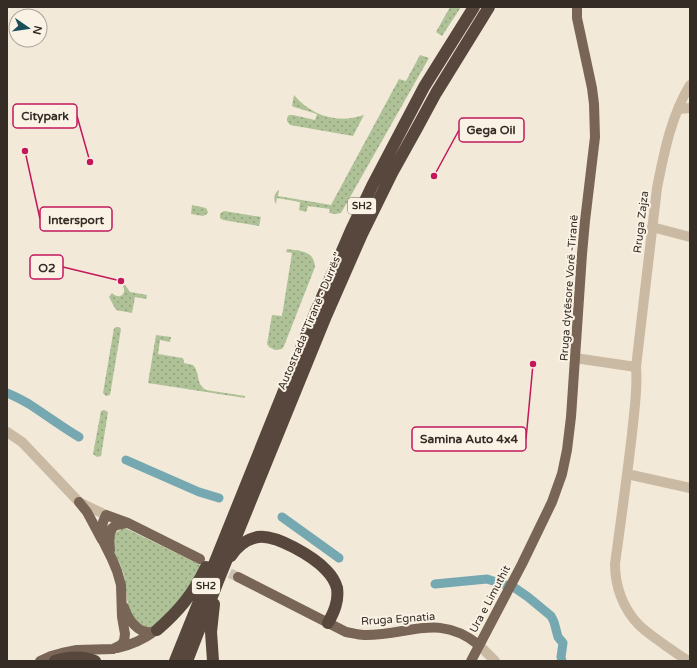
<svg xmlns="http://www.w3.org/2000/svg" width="697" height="668" font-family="'Varela Round',sans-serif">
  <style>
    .grass { fill: url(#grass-dots) }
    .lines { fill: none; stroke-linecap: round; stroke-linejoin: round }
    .canal { stroke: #75a8b1; stroke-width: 9 }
    .major-tunnel { stroke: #ccc3b4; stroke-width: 10; stroke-dasharray: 10 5; stroke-linecap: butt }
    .minor { stroke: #cbbaa3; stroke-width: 10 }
    .major { stroke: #786556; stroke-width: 10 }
    .highway { stroke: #57473c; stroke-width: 12 }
    .labels { text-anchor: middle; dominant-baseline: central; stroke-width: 4; stroke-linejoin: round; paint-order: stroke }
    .shield { fill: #faf2e4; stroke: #70675f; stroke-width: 1 }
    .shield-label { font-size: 10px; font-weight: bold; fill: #352c26 }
    .street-label { font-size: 11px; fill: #352c26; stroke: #faf2e4 }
    .leader { fill: none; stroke: #c2185b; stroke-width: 1.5 }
    .callout-dot { fill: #c2185b; stroke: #faf2e4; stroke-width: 1.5 }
    .callout { fill: #faf2e4; stroke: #c2185b; stroke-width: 1.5 }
    .callout-label { font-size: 12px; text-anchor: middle; font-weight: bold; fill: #352c26 }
  </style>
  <defs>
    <pattern id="grass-dots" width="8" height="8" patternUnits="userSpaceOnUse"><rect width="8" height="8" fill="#afc297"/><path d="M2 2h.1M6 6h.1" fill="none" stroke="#8f9e7b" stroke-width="1.8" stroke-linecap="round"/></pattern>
  </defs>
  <rect width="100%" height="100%" fill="#f2e9d8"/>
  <!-- grass -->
  <path class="grass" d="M450 7H461L442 36 436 32Z
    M420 55 429 58 341 213 335 214 329 213 330 209 308 206 306 212 299 210 300 202 277 198 276 204C273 199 274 193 279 190L278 196 331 205 399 79 406 81Z
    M294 95C312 116 337 124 364 115L353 136 290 125 287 121V118L289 115H293L315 120 317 114 294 107 292 106Z
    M192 205 206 208 208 212 207 214 203 216 191 214Z
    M224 211 261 217 259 226 223 220 220 218V214L222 212Z
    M287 249C300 251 314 250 315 267L284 346 282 349 275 350 269 347 267 344 272 315 282 316 292 253 286 252Z
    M125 285 130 292 147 295 146 299 135 297 132 313 116 310 109 297 112 293C119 300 127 295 123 286Z
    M117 327H119L121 329 110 395 106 396 103 393 114 328Z
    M156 335 171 337 170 342 160 340 158 354 182 358 184 360V363L193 365C201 374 195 383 206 390L245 396V398L148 383Z
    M104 410 108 412 101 456 97 457 93 454 101 411Z
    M123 528 127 529 201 565 191 586 173 608 150 628C122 625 129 591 123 572 121 564 113 553 112 545 112 542 114 537 115 533Z"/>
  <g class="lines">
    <!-- canal -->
    <path class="canal" d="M7 393C15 396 22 400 29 404 46 415 62 427 79 437
      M126 460 199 492 219 498
      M282 517 339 558
      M435 584 487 579 515 588 528 597 551 616 554 622 558 637 563 643 561 657 562 661"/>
    <!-- major-tunnel -->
    <path class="major-tunnel" d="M216 567 238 577"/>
    <!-- minor -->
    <path class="minor" d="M678 109 690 108
      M652 227 690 237
      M575 358 636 367
      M7 432 22 442 79 502 89 507 106 515
      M627 474 690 488
      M479 645 495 661
      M689 661C681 657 674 651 666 646 657 639 647 633 639 625 623 609 615 586 615 564 621 520 627 477 632 434 634 412 638 389 636 367L657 188C664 153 671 116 690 85"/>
    <!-- major -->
    <path class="major" d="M79 502 87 512 102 540
      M110 550C109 543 108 527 117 525 120 524 124 524 127 523
      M238 577 346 632C352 633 358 635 364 635 408 636 438 612 479 645
      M124 607C127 618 138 634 151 632 153 632 155 630 157 630
      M117 648C132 645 144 639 155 631
      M40 661 51 656 62 653 77 650 113 649 121 645 124 641 125 634 122 617 121 585 117 571 112 559 104 543 102 530 103 522 106 515 128 523 200 559
      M471 661 522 564 552 502 562 474 567 450 571 417 582 254 585 221 595 137 594 104 592 88 577 18V7"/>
    <!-- highway -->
    <path class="highway" d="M231 556C237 547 247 539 258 537 276 534 314 557 326 570 331 575 335 581 337 588 339 601 334 612 328 623
      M157 630C179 611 193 594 206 567
      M55 661C68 657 82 656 95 661
      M175 661 316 311 352 228 372 186 424 87 474 7
      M187 661 218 581 326 316 362 234 392 173 417 128 436 93 489 7
      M213 661 211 632 214 604"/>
  </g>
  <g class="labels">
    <!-- shield labels -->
    <g class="shield">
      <rect x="348" y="198" width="28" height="16" rx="3"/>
      <rect x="192" y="578" width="28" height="16" rx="3"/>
    </g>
    <g class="shield-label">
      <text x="362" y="206">SH2</text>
      <text x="206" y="586">SH2</text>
    </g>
    <!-- street labels -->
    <g class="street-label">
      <text transform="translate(641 222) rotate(-83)">Rruga Zajza</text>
      <text transform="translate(569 288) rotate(-86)">Rruga dytësore Vorë -Tiranë</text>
      <text transform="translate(310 321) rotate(-67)">Autostrada "Tiranë - Durrës"</text>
      <text transform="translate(490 599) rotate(-62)">Ura e Limuthit</text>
      <text transform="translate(398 619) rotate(-4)">Rruga Egnatia</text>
    </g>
  </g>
  <!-- callouts -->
  <path class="leader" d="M90 162L77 116M434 176L459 130M25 151L40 219M121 281L63 267M533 364L526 439"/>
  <g class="callout-dot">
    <circle cx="90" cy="162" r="4"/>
    <circle cx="434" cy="176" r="4"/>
    <circle cx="25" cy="151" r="4"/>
    <circle cx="121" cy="281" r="4"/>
    <circle cx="533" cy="364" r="4"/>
  </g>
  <g class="callout">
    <rect x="13" y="104" width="64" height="24" rx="4"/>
    <rect x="459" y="118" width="65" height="24" rx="4"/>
    <rect x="40" y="207" width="72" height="24" rx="4"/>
    <rect x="30" y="255" width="33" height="24" rx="4"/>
    <rect x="412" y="427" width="114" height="24" rx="4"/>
  </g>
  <g class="callout-label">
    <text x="45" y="120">Citypark</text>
    <text x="491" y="134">Gega Oil</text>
    <text x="76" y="224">Intersport</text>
    <text x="47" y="272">O2</text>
    <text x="469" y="443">Samina Auto 4x4</text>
  </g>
  <!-- border -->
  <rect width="697" height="668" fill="none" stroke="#352c26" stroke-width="16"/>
  <!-- north arrow -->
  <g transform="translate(28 28) rotate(103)"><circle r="19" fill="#faf2e4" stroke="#aba398"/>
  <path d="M0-3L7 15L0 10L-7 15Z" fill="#194e59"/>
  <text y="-6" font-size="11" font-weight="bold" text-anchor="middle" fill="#352c26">N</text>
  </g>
</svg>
